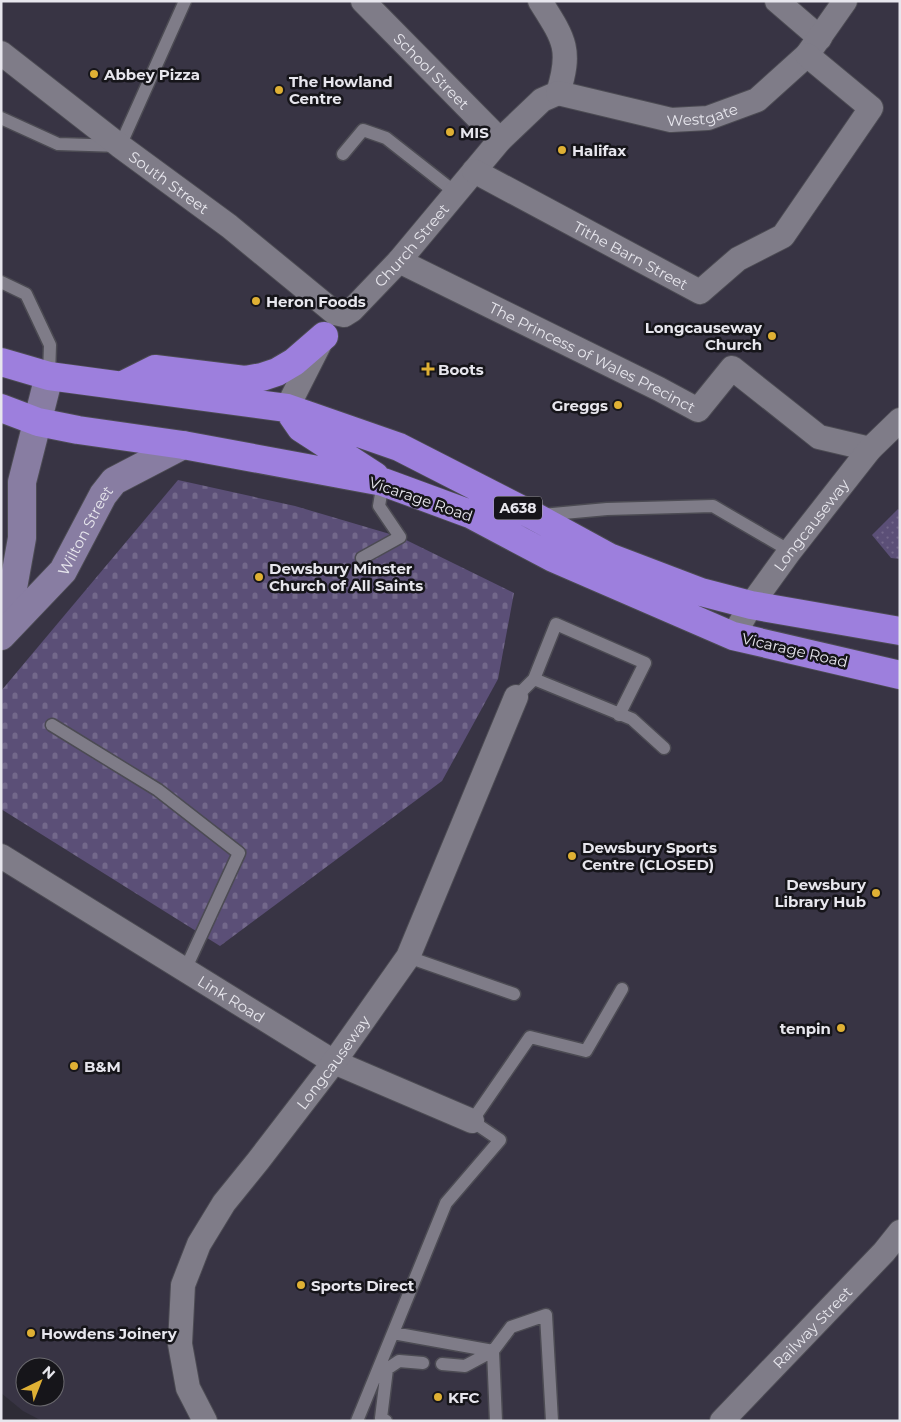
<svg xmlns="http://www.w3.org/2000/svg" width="901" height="1422" font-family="Montserrat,sans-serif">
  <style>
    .built { fill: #383444; fill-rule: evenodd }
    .grass { fill: url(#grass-dots) }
    .cemetery { fill: url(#cemetery-stones) }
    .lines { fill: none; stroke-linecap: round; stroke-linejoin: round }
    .lane-casing { stroke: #4c4b53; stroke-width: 15 }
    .street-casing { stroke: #4c4b53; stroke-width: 26 }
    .secondary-casing { stroke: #4c4b53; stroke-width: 30 }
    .highway-casing { stroke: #4c4b53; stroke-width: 30 }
    .lane { stroke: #7f7c88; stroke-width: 12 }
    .street { stroke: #7f7c88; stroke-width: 24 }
    .secondary { stroke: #887da2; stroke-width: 28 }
    .highway { stroke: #9d7fdd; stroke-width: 28 }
    .poi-dot { fill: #dfb034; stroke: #16151a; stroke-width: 2 }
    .labels { text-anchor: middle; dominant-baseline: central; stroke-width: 5; stroke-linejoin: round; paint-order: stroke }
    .shield { fill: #16151a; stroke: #a8a7ae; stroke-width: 1 }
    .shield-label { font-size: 14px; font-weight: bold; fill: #e7e6ed }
    .street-label { font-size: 15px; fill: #e7e6ed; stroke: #16151a }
    .poi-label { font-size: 15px; font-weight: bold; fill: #e7e6ed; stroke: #16151a; text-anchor: start }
  </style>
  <defs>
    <pattern id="grass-dots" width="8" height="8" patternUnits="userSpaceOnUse" patternTransform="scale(1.25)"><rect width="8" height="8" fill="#5b4f77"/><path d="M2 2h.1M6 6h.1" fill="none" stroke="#73688b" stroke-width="1.8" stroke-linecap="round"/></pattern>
    <pattern id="cemetery-stones" width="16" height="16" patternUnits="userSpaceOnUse" patternTransform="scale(1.25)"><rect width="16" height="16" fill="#5b4f77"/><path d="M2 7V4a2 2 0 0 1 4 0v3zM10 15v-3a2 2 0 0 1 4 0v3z" fill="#73688b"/></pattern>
  </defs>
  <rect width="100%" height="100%" fill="#2e2c36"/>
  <!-- built -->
  <path class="built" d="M1 1H900V1421H42L23 1411 1 1393ZM25 1367H55V1397H25Z"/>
  <!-- grass -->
  <path class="grass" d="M898 509 900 511V559L891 558 872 535Z"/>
  <!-- cemetery -->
  <path class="cemetery" d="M178 480 295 506 400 537 514 593 498 679 442 781 220 946 1 809V691Z"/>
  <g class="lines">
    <defs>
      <path id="lane" d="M1 118 58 144 120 146 185 1
        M343 154 363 130 386 138 456 193
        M1 282 26 294 50 345 49 376
        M542 515 607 509 713 506 790 551
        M362 558 400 537 379 506 383 482
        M534 679 556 624 645 663 619 715
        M516 697 534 679 632 719 664 748
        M52 725 158 790 239 853 185 970
        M408 957 514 994
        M393 1333 493 1351
        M493 1351 496 1421
        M442 1364 465 1366 493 1351 511 1327 546 1315 552 1421
        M357 1421 446 1203 500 1140 472 1121 530 1037 586 1051 622 989
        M386 1421 381 1418 387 1369 399 1361 423 1363"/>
      <g id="street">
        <path id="s1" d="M363 1 500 140"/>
        <path d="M540 1C564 39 572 49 558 93"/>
        <path d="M777 1 820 38"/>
        <path id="s2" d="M1 53 120 146 229 226 335 313 344 315 352 310 399 261 500 140 542 100 558 93"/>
        <path id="s3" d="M558 93 671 120 708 118 757 100 807 55 845 1"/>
        <path id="s4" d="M474 171 700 292 738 259 783 236 871 108 807 55"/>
        <path id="s5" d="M399 261 659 389 698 410 732 368 819 437 870 449"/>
        <path d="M287 408 321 341"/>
        <path id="s6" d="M733 636 751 605 790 551 870 449 900 420"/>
        <path id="s7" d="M1 856 334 1062 472 1121"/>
        <path id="s8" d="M205 1421 188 1388 180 1344 183 1285 199 1244 224 1203 258 1161 334 1062 408 957 516 697"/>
        <path id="s9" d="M722 1421 884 1252 900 1232"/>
      </g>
      <g id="secondary">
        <path d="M1 617 13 588 22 538V482L49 376"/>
        <path id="s10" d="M1 636 63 571 103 495 114 481 183 445"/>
      </g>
      <path id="highway" d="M1 362 49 376 287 408 399 447 532 515 609 557 701 592 751 605 900 631
        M123 385 155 369 245 380 262 377 277 372 294 362 324 336
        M1 408 38 422 78 430 183 445 383 482 470 514 553 558 733 636 900 675
        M292 415 301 428 375 476"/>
    </defs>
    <!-- lane casing -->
    <use href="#lane" class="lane-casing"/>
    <!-- street casing -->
    <use href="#street" class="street-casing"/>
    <!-- secondary casing -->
    <use href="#secondary" class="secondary-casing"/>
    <!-- highway casing -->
    <use href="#highway" class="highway-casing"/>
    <!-- lane -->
    <use href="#lane" class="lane"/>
    <!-- street -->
    <use href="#street" class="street"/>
    <!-- secondary -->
    <use href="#secondary" class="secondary"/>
    <!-- highway -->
    <use href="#highway" class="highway"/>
  </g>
  <!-- markers -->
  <g class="poi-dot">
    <circle cx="94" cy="74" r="5"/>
    <circle cx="279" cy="90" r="5"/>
    <circle cx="450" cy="132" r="5"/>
    <circle cx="562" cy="150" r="5"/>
    <circle cx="256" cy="301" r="5"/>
    <circle cx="772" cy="336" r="5"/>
    <path d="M425.5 361.5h5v5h5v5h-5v5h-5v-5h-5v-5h5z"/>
    <circle cx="618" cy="405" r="5"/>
    <circle cx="259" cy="577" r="5"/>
    <circle cx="572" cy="856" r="5"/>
    <circle cx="876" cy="893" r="5"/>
    <circle cx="841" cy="1028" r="5"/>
    <circle cx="74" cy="1066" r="5"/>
    <circle cx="301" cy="1285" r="5"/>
    <circle cx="31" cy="1333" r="5"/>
    <circle cx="438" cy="1397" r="5"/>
  </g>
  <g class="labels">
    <!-- shield labels -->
    <rect class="shield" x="494" y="496.5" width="48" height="23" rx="4"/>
    <g class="shield-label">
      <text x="518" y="508">A638</text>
    </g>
    <!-- street labels -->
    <g class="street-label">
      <text stroke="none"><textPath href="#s1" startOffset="98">School Street</textPath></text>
      <text stroke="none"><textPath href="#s3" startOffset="148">Westgate</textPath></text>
      <text stroke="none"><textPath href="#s2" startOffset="212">South Street</textPath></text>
      <text stroke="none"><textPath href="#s2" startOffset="530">Church Street</textPath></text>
      <text stroke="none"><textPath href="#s4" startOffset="178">Tithe Barn Street</textPath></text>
      <text stroke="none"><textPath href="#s5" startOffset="216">The Princess of Wales Precinct</textPath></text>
      <text transform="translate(421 499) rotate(19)">Vicarage Road</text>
      <text stroke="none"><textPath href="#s6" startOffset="136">Longcauseway</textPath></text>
      <text stroke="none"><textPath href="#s10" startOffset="136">Wilton Street</textPath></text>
      <text transform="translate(795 650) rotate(13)">Vicarage Road</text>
      <text stroke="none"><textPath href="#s7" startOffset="271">Link Road</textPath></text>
      <text stroke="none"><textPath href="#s8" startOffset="411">Longcauseway</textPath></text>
      <text stroke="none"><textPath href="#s9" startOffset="130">Railway Street</textPath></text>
    </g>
    <!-- poi labels -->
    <g class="poi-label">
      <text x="104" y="74">Abbey Pizza</text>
      <text x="289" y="81">The Howland<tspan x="289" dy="17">Centre</tspan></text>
      <text x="460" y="132">MIS</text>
      <text x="572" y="150">Halifax</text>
      <text x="266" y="301">Heron Foods</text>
      <text x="762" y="327" text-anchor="end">Longcauseway<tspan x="762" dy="17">Church</tspan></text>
      <text x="438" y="369">Boots</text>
      <text x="608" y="405" text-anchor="end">Greggs</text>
      <text x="269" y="568">Dewsbury Minster<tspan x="269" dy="17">Church of All Saints</tspan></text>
      <text x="582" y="847">Dewsbury Sports<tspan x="582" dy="17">Centre (CLOSED)</tspan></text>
      <text x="866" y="884" text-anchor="end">Dewsbury<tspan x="866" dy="17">Library Hub</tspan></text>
      <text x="831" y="1028" text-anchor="end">tenpin</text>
      <text x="84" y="1066">B&amp;M</text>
      <text x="311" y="1285">Sports Direct</text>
      <text x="41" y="1333">Howdens Joinery</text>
      <text x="448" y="1397">KFC</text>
    </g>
  </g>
  <!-- border -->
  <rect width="901" height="1422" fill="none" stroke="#e7e6ed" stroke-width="5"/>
  <!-- north arrow -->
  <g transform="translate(40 1382) rotate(43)"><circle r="24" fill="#16151a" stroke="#6a696e"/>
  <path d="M0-4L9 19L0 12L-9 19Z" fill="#dfb034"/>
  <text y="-8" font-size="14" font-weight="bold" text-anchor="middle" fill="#e7e6ed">N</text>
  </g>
</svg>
